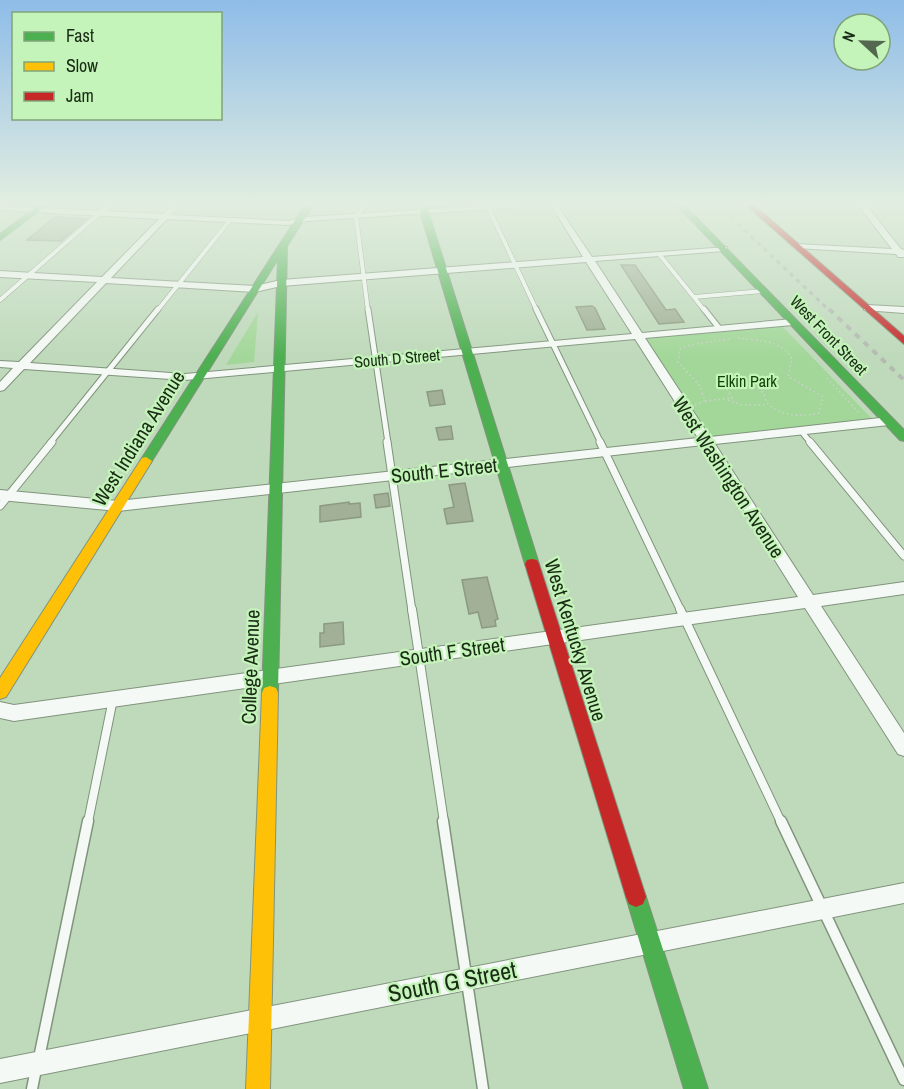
<svg xmlns="http://www.w3.org/2000/svg" width="904" height="1089" font-family="'Archivo Narrow',sans-serif">
  <style>
    .green { fill: #a3d799 }
    .building { fill: #a1b096; stroke: #8b9a80; stroke-width: 1.5 }
    .lines { fill: none; stroke-linecap: round; stroke-linejoin: round }
    .lane-far4-casing { stroke: #80947d; stroke-width: 5 }
    .lane-far3-casing { stroke: #80947d; stroke-width: 7 }
    .lane-far2-casing { stroke: #80947d; stroke-width: 9 }
    .lane-far1-casing { stroke: #80947d; stroke-width: 10 }
    .lane-casing { stroke: #80947d; stroke-width: 13 }
    .street-casing { stroke: #80947d; stroke-width: 2 }
    .fast-casing { stroke: #80947d; stroke-width: 2 }
    .slow-casing { stroke: #80947d; stroke-width: 2 }
    .jam-casing { stroke: #80947d; stroke-width: 2 }
    .path { stroke: #cbd3ca; stroke-width: 1.5; stroke-dasharray: 1.5 3; stroke-linecap: butt }
    .lane-far4 { stroke: #f5f9f5; stroke-width: 4 }
    .lane-far3 { stroke: #f5f9f5; stroke-width: 5 }
    .lane-far2 { stroke: #f5f9f5; stroke-width: 7 }
    .lane-far1 { stroke: #f5f9f5; stroke-width: 8 }
    .lane { stroke: #f5f9f5; stroke-width: 10 }
    .street { fill: #f5f9f5; fill-rule: evenodd }
    .fast { fill: #4caf50; fill-rule: evenodd }
    .slow { fill: #ffc107; fill-rule: evenodd }
    .jam { fill: #c62828; fill-rule: evenodd }
    .rail-far1 { stroke: #b4bab2; stroke-width: 3; stroke-dasharray: 4.5 4.5; stroke-linecap: butt }
    .rail { stroke: #b4bab2; stroke-width: 4; stroke-dasharray: 6 6; stroke-linecap: butt }
    .labels { text-anchor: middle; dominant-baseline: central; stroke-width: 4.5; stroke-linejoin: round; paint-order: stroke }
    .far-street-label { font-size: 16px; fill: #192b15; stroke: #c4f4ba }
    .far-park-label { font-size: 16px; fill: #0d4300; stroke: #c4f4ba }
    .street-label { font-size: 20px; fill: #192b15; stroke: #c4f4ba }
    .near-street-label { font-size: 24px; fill: #192b15; stroke: #c4f4ba }
  </style>
  <rect width="100%" height="100%" fill="#bfd9bb"/>
  <!-- green -->
  <path class="green" d="M258 312 254 362 226 365Z
    M779 323 876 423 706 441 638 336Z"/>
  <!-- building -->
  <path class="building" d="M55 217 87 219 61 241 27 240Z
    M621 265H635L666 310 675 309 684 322 659 324Z
    M592 306 595 308 605 329 587 330 576 307Z
    M442 390 445 404 430 406 427 392Z
    M451 426 453 439 439 440 436 428Z
    M465 483 473 521 447 524 444 509 454 507 449 485Z
    M388 493 390 506 376 508 374 495Z
    M349 502V504L360 503 361 517 320 522V506Z
    M487 577 498 619 495 620 496 626 482 628 478 612 469 614 462 580Z
    M343 622 344 644 320 647V633H324V624Z"/>
  <g class="lines">
    <defs>
      <path id="lane-far4" d="M366 205 356 216 368 311
        M488 207 537 311
        M659 254 705 311
        M694 297 763 291
        M0 300 109 205
        M157 311 230 220"/>
      <path id="lane-far3" d="M368 309 388 443
        M536 309 601 443
        M704 309 719 328
        M801 431 811 443
        M50 443 158 309"/>
      <path id="lane-far2" d="M387 442 412 611
        M600 442 681 611
        M810 442 904 556
        M0 506 52 442"/>
      <path id="lane-far1" d="M412 609 444 822
        M680 609 781 822
        M88 822 113 699"/>
      <path id="lane" d="M443 821 483 1089
        M781 821 904 1080
        M39 1058 88 821
        M32 1089 36 1069"/>
      <path id="street" d="M172 205H180L171 215 288 221 307 217 491 205H525L521 207 307 221 288 225 167 219 111 278 255 286 281 280 583 257 551 205H557L592 257 727 247V251H724L595 261 642 333 793 319 798 322 793 325 645 338 710 437 889 417 895 421 889 425 715 444 813 595 904 582V594L821 606 904 733V756L898 754 805 608 14 721 0 718V702L14 705 798 597 703 445 118 511 0 500V490L118 501 698 438 635 339 185 380 24 369 4 390 0 391V382L13 368 0 367V361L19 362 97 282 0 277V271L102 277 159 219 0 210V206L163 214ZM586 262 632 334 185 374 30 363 106 283 255 292 281 286Z
        M858 205H866L901 249 904 250V257H898L896 254 796 248 792 246 796 244 892 249Z
        M867 305 904 307V313L864 310V306Z
        M904 883V903L0 1083V1059Z"/>
      <path id="fast" d="M39 205H47L0 240V234Z
        M305 205H313L287 246 278 693 276 698 270 700 264 698 262 693 278 259 150 464 146 465 140 461Z
        M427 205H435L428 211 539 564 537 568H527L525 564 420 211Z
        M677 205H684L904 430V441L900 440Z
        M636 887 643 890 646 897 708 1089H684L626 897 629 890Z"/>
      <path id="slow" d="M146 457 152 461 6 697 0 699V678L142 458Z
        M270 686 276 688 278 693 270 1089H246L262 693 264 688Z"/>
      <path id="jam" d="M746 205H754L904 336V344Z
        M532 559 537 560 539 564 646 897 643 904 636 907 629 904 626 897 525 564 527 560Z"/>
    </defs>
    <!-- lane-far4 casing -->
    <use href="#lane-far4" class="lane-far4-casing"/>
    <!-- lane-far3 casing -->
    <use href="#lane-far3" class="lane-far3-casing"/>
    <!-- lane-far2 casing -->
    <use href="#lane-far2" class="lane-far2-casing"/>
    <!-- lane-far1 casing -->
    <use href="#lane-far1" class="lane-far1-casing"/>
    <!-- lane casing -->
    <use href="#lane" class="lane-casing"/>
    <!-- street casing -->
    <use href="#street" class="street-casing"/>
    <!-- fast casing -->
    <use href="#fast" class="fast-casing"/>
    <!-- slow casing -->
    <use href="#slow" class="slow-casing"/>
    <!-- jam casing -->
    <use href="#jam" class="jam-casing"/>
    <!-- path -->
    <path class="path" d="M827 378 859 413
      M728 400 742 405H767
      M705 401 732 398 725 386 737 381C750 383 765 388 766 402 782 417 799 417 819 413L823 397 788 376 792 359C782 339 757 341 737 338
      M695 405 705 401 700 386 678 362 680 349 690 345 729 339"/>
    <!-- lane-far4 -->
    <use href="#lane-far4" class="lane-far4"/>
    <!-- lane-far3 -->
    <use href="#lane-far3" class="lane-far3"/>
    <!-- lane-far2 -->
    <use href="#lane-far2" class="lane-far2"/>
    <!-- lane-far1 -->
    <use href="#lane-far1" class="lane-far1"/>
    <!-- lane -->
    <use href="#lane" class="lane"/>
    <!-- street -->
    <use href="#street" class="street"/>
    <!-- fast -->
    <use href="#fast" class="fast"/>
    <!-- slow -->
    <use href="#slow" class="slow"/>
    <!-- jam -->
    <use href="#jam" class="jam"/>
    <!-- rail-far1 -->
    <path class="rail-far1" d="M718 205 830 311"/>
    <!-- rail -->
    <path class="rail" d="M829 309 904 380"/>
  </g>
  <!-- sky -->
  <linearGradient id="sky" x2="0" y2="1"><stop stop-color="#8ebce8"/><stop offset="0.57" stop-color="#e2eee0"/><stop offset="1" stop-color="#e2eee0" stop-opacity="0"/></linearGradient>
  <rect width="904" height="357" fill="url(#sky)"/>
  <g class="labels">
    <!-- far-street labels -->
    <g class="far-street-label">
      <text transform="translate(829 335) rotate(46)">West Front Street</text>
      <text transform="translate(397 358) rotate(-5)">South D Street</text>
    </g>
    <!-- far-park labels -->
    <g class="far-park-label">
      <text x="747" y="381">Elkin Park</text>
    </g>
    <!-- street labels -->
    <g class="street-label">
      <text transform="translate(138 438) rotate(-58)">West Indiana Avenue</text>
      <text transform="translate(444 470) rotate(-6)">South E Street</text>
      <text transform="translate(729 477) rotate(57)">West Washington Avenue</text>
      <text transform="translate(576 640) rotate(73)">West Kentucky Avenue</text>
      <text transform="translate(452 651) rotate(-8)">South F Street</text>
      <text transform="translate(250 667) rotate(-88)">College Avenue</text>
    </g>
    <!-- near-street labels -->
    <g class="near-street-label">
      <text transform="translate(452 981) rotate(-11)">South G Street</text>
    </g>
  </g>
  <!-- legend -->
  <rect x="12" y="12" width="210" height="108" fill="#c4f4ba" stroke="#80a478" stroke-width="1.5"/>
  <rect x="24" y="32" width="30" height="9" fill="#4caf50" stroke="#80a478" stroke-width="1.5"/>
  <text x="66" y="42" font-size="18" fill="#192b15">Fast</text>
  <rect x="24" y="62" width="30" height="9" fill="#ffc107" stroke="#80a478" stroke-width="1.5"/>
  <text x="66" y="72" font-size="18" fill="#192b15">Slow</text>
  <rect x="24" y="92" width="30" height="9" fill="#c62828" stroke="#80a478" stroke-width="1.5"/>
  <text x="66" y="102" font-size="18" fill="#192b15">Jam</text>
  <!-- north arrow -->
  <g transform="translate(862 42) rotate(292)"><circle r="28" fill="#c4f4ba" stroke="#80a478" stroke-width="1.5"/>
  <path d="M0-4.5L10 22L0 15L-10 22Z" fill="#53684f"/>
  <text y="-9" font-size="16" font-weight="bold" text-anchor="middle" fill="#192b15">N</text>
  </g>
</svg>
